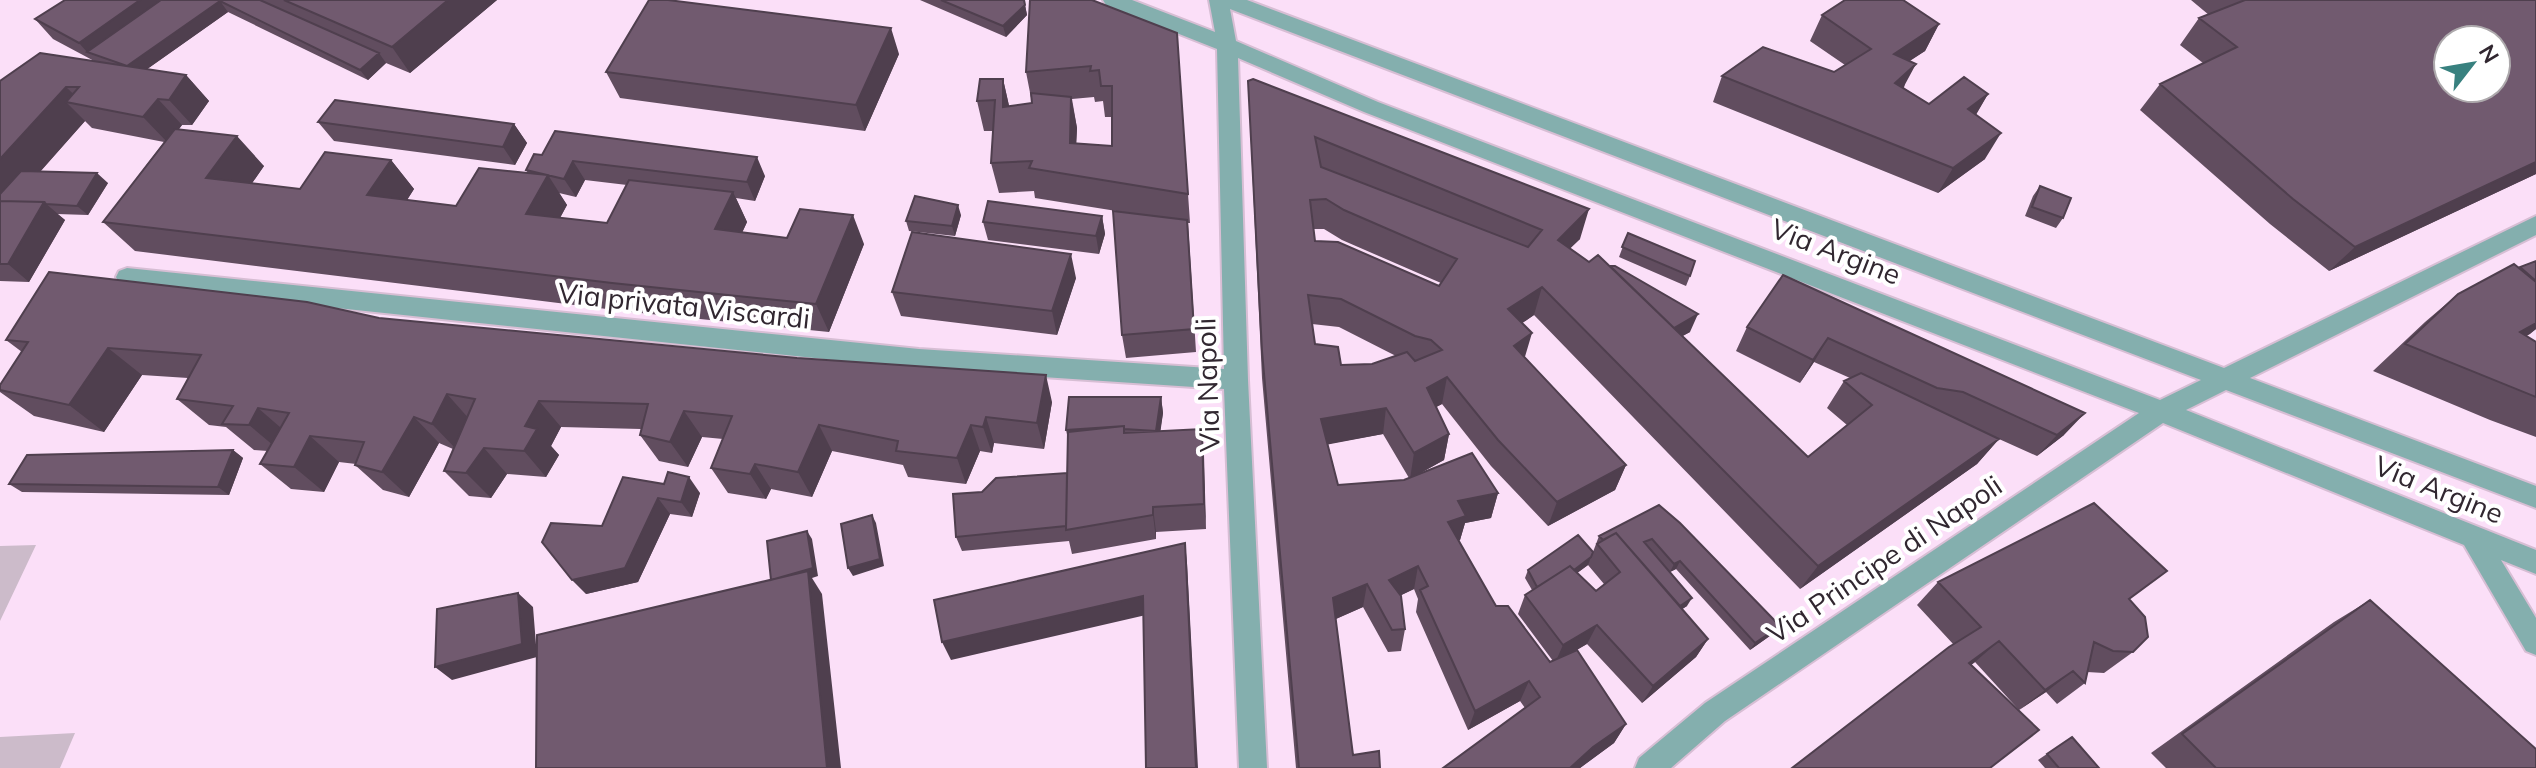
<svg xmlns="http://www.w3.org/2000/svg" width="2536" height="768" font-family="Mulish,sans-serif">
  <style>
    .green { fill: #ccbbca }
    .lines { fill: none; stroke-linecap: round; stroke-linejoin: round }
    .minor-casing { stroke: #d7bed4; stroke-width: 4 }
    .minor { fill: #84afae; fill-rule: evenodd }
    .wall { fill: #614d5f; fill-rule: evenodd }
    .shaded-wall { fill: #4f3f4e }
    .building { fill: #715a6f; stroke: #4f3f4e; stroke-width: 2; fill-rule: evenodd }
    .labels { text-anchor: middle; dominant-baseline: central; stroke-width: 8; stroke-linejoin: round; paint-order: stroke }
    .street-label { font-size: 28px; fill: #312730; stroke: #fff }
  </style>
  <rect width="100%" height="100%" fill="#fbdff8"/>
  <!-- green -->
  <path class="green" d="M36 545 0 621V546Z
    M75 733 60 768H0V737Z"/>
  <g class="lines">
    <defs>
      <path id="minor" d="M1103 0H1132L1215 32 1209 0H1247L2224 368 2536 216V235L2250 378 2536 486V508L2226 390 2186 410 2536 550V574L2501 560 2536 618V655L2526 651 2464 545 2163 423 1725 721 1671 768H1635L1639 758 1705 703 2139 413 1364 112 1238 58 1248 380 1267 768H1239L1224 389 919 369 127 286 119 283 116 277 119 271 127 268 919 349 1224 369 1217 49 1106 5ZM1230 9 2201 380 2160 400 1378 102 1236 41Z"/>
    </defs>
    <!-- minor casing -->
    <use href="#minor" class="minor-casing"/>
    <!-- minor -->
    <use href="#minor" class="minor"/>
  </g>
  <!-- wall -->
  <path class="wall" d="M65 0H497L410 73 386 63 368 80 228 12 147 69 186 75 209 101 192 125H182L179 129 264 166 252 183 300 189 391 160 414 189 407 200 456 206 528 173 526 170 534 154 765 176 755 201 736 198 747 222 742 233 787 238 864 244 829 332 631 312 135 251 103 222 164 142 92 128 85 121 40 172 108 183 88 215 57 214 65 220 29 282 0 281V81L96 62 53 39 35 19ZM585 180 627 185 607 223 560 218 567 205 559 193 576 197Z
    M920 0H1024L1027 15 1006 37Z
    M2191 0H2536V174L2329 271 2270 224 2140 110 2160 84 2203 63 2180 45 2199 18 2209 15Z
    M1822 15 1939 24 1925 51 1909 61 1904 88 1929 104 1988 94 1976 114 1985 159 1938 193 1713 102 1722 76 1834 72 1845 65 1810 41Z
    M1177 33 1190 223H1188L1196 352 1126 358 1122 335 1129 213 1035 198 1034 191 999 193 991 163 993 131H984L977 101 1003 79 1009 106 1032 103 1026 72ZM1094 97 1095 102 1103 101 1105 117H1112V146L1076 143 1077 128 1072 99Z
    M899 54 865 131 620 98 606 72Z
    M1248 81 1580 239 1570 248 1589 262 1610 266 1690 332 1682 336 1808 457 1847 425 1827 408 1844 381 1850 378 1814 362 1800 383 1736 351 1747 327 1783 275 2064 435 2037 456 1999 439 1977 464 1800 589 1534 315 1522 323 1525 358 1626 465 1615 490 1548 526 1491 466 1442 404 1436 407 1449 434 1444 460 1413 477 1498 493 1491 518 1465 523 1460 540 1458 541 1496 606 1550 662 1553 661 1518 614 1525 595 1532 590 1525 578 1528 570 1593 552 1599 536 1659 505 1780 626 1774 633 1750 650 1676 569 1670 572 1687 606 1682 609 1708 639 1696 657 1642 703 1587 644 1574 651 1626 724 1614 743 1580 768 1525 708 1520 701 1468 730 1416 612 1418 599 1414 589 1401 595 1405 629 1401 651 1388 652 1363 607 1336 619 1353 755 1380 768H1296L1262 378ZM1313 229H1324L1342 240 1441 283 1439 286 1315 241ZM1312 324 1339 327 1396 356 1372 364 1341 365 1315 344ZM1383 434 1409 478 1404 480 1338 485 1327 444ZM1588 565 1604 584 1596 591 1577 573Z
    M318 122 514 124 527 143 515 165 334 141Z
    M2040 186 2063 218 2056 228 2025 216 2033 196Z
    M961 215 955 236 909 231 906 221Z
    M1102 216 1105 234 1099 254 988 240 983 222Z
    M1628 233 1690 276 1686 286 1619 257Z
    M2536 261V329L2526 336 2536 342V437L2490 420 2373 371 2425 322 2458 294Z
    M1076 278 1057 335 901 316 892 292Z
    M379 318 1052 402 1044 449 994 443 992 453 980 451 966 484 908 477 903 465 832 451 812 497 771 489 766 499 728 493 711 468 723 439 702 437 688 467 659 461 640 435 641 429 561 427 551 446 559 455 546 477 507 474 491 498 469 496 444 471 453 449 439 443 409 497 383 490 355 465 356 464 339 462 324 492 291 489 260 464 268 451 254 450 226 427 209 425 177 399 188 378 142 375 104 432 34 416 0 392V385L22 352 6 340Z
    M1161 397 1163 413 1160 431 1202 429 1206 529 1156 532V539L1072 554 1069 541 962 551 956 537 982 492 1067 473 1068 439 1066 430Z
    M233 450 243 458 229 495 22 492 9 484Z
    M664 484 700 493 692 517 670 514 638 582 586 594 602 526Z
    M1938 582 2130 600 2133 652 2104 673 2087 672 2085 683 2057 704 2046 692 2019 710 1975 662 1971 665 1990 768 1954 645 1917 605Z
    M2370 600 2536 768H2166L2151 753 2334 622Z
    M2072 737 2099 768H2045L2038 760Z"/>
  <!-- shaded-wall -->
  <path class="shaded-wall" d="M140 0H184L87 52 79 43Z
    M448 0H497L410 73 392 47Z
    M220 1 228 12 136 77 127 66Z
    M1025 5 1027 15 1006 37 1003 26Z
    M1939 24 1925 51 1881 80 1894 54Z
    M891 28 899 54 865 131 856 105Z
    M379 53 386 63 368 80 360 70Z
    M1916 64 1902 90 1895 83Z
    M186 75 209 101 192 125 169 100Z
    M1003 79 1010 110 1003 107Z
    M66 87 86 106 66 102 85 121 13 202 0 201V159Z
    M1988 94 1973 120 1968 109Z
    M1071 97 1077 128 1075 173 1070 143Z
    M158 99 182 125 168 143 143 117Z
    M514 124 527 143 515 165 503 147Z
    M2001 133 1985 159 1938 193 1953 168Z
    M237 136 264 166 235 208 206 178Z
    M757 157 765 176 755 201 747 182Z
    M391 160 414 189 391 225 367 195Z
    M573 161 585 180 576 197 564 179Z
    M2536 162V174L2329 271 2355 247Z
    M97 173 108 183 88 215 77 206Z
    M548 175 567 205 546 243 526 214Z
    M733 192 747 222 730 258 715 229Z
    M44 202 65 220 29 282 8 264Z
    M958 205 961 215 955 236 952 226Z
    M1589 209 1580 239 1550 268 1558 240Z
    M853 215 864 244 829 332 816 304Z
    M1102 216 1105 234 1099 254 1096 236Z
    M1071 254 1076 278 1057 335 1052 311Z
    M1542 287 1534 315 1502 337 1508 309Z
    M1698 314 1690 332 1656 351 1663 334Z
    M2536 323V329L2530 334 2484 360 2520 332Z
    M1532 333 1524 360 1514 346Z
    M1828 338 1814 362 1800 383 1813 360Z
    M108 348 142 375 104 432 69 405Z
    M1046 375 1052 402 1044 449 1037 423Z
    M1447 377 1442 404 1423 414 1427 388Z
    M447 394 471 421 457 450 432 424Z
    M1161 397 1163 413 1158 449 1156 433Z
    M539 401 561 427 551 446 559 455 546 477 524 451 525 426Z
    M258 408 288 434 280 451 249 425Z
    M1386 408 1383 434 1320 446 1321 419Z
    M684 411 702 437 688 467 670 442Z
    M2085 413 2064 435 2037 456 2057 435Z
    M414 417 439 443 409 497 382 472Z
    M986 417 994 443 992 453 983 427Z
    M819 425 832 451 812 497 798 472Z
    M971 425 980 451 966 484 957 458Z
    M1202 429 1204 455 1206 529 1204 504Z
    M1449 434 1444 460 1410 479 1414 453Z
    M310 436 339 462 324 492 294 467Z
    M1999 439 1977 464 1800 589 1818 566Z
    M484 448 507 474 491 498 466 473Z
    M233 450 243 458 229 495 218 487Z
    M755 464 771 489 766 499 750 474Z
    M1626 465 1615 490 1548 526 1557 502Z
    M689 477 700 493 692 517 681 502Z
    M1498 493 1491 518 1465 523 1460 540 1442 546 1448 522 1458 501Z
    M658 498 670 514 638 582 586 594 572 580Z
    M1153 507 1156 532V539L1153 515Z
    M872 515 876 523 884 566 853 576 848 568Z
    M807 531 812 539 818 576 812 578 822 594 841 768H827L777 587Z
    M1185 543 1187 563 1198 768H1196Z
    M1591 557 1588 565 1538 602 1541 594Z
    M1680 561 1676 569 1670 572 1674 564Z
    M1418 566 1414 589 1385 603 1389 580Z
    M1367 584 1363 607 1331 621 1333 598Z
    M518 593 533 607 537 657 452 680 435 667Z
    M1143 596 1146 615 951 660 942 642Z
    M1692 598 1687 606 1664 621 1669 614Z
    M1597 625 1587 644 1555 663 1563 645Z
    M1780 626 1774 633 1750 650 1755 643Z
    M1708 639 1696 657 1642 703 1653 686Z
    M1999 641 1975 662 1946 684 1969 663Z
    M2073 671 2046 692 2019 710 2045 690Z
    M1529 681 1520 701 1468 730 1475 711Z
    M1626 724 1614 743 1580 768H1570L1593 747Z"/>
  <!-- building -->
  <path class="building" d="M65 0H140L79 43 35 19Z
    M161 0H260L379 53 360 70 220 1 127 66 87 52Z
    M284 0H448L392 47Z
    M649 0H668L891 28 856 105 606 72Z
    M941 0H1024L1025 5 1003 26Z
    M1030 0H1092L1177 33 1188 194 1029 168 1032 161 991 163 995 100 977 101 980 79H1003V107L1032 103 1031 93 1071 97 1070 143 1112 146V86H1101L1099 70 1090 71 1091 66 1026 72Z
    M1845 0H1903L1939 24 1894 54 1916 64 1895 83 1929 104 1964 77 1988 94 1968 109 2001 133 1953 168 1722 76 1763 47 1834 72 1871 49 1822 15Z
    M2245 0H2536V162L2355 247 2293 199 2160 84 2237 47 2199 18ZM2448 40H2496V88H2448Z
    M40 53 186 75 169 100 158 99 143 117 66 102 79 87H66L0 159V81Z
    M1253 79 1589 209 1558 240 1589 262 1598 255 1808 457 1872 405 1844 381 1861 373 1999 439 1818 566 1542 287 1508 309 1532 333 1514 346 1626 465 1557 502 1498 440 1447 377 1427 388 1449 434 1414 453 1386 408 1321 419 1338 485 1404 480 1472 453 1498 493 1458 501 1466 516 1448 522 1496 606H1508L1550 662 1577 650 1626 724 1593 747 1570 768H1443L1540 697 1529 681 1475 711 1420 590 1428 586 1418 566 1389 580 1401 596 1405 629 1392 630 1367 584 1333 598 1353 755 1379 751 1380 768H1299L1262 351 1248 81ZM1315 137 1542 230 1528 247 1321 167ZM1326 199 1344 210 1457 259 1439 286 1338 242 1315 241 1310 200ZM1308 295 1341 299 1415 336 1431 340 1442 350 1415 361 1407 352 1372 364 1341 365 1338 347 1315 344Z
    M335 100 514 124 503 147 318 122Z
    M175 129 237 136 206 178 300 189 325 152 391 160 367 195 456 206 479 168 548 175 526 214 607 223 629 180 733 192 715 229 787 238 800 209 853 215 816 304 612 283 103 222Z
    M555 131 757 157 747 182 573 161 564 179 526 170 534 154 542 155Z
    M21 171 97 173 77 206 46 204 44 202 0 201V194Z
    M2040 186 2071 198 2063 218 2032 207Z
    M915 196 958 205 952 226 906 221Z
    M0 201 44 202 8 264H0Z
    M988 201 1102 216 1096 236 983 222Z
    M1113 211 1187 220 1194 329 1122 335Z
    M912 232 1071 254 1052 311 892 292Z
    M1628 233 1695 261 1690 276 1622 247Z
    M2536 261V281L2520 267Z
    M2514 264 2536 282V323L2520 332 2536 342V397L2405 344 2458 294Z
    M1610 266H1615L1698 314 1674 328Z
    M49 272 307 302 379 318 797 358 1046 375 1037 423 986 417 983 427 971 425 957 458 896 451 898 441 819 425 798 472 755 464 750 474 711 468 732 416 684 411 670 442 640 435 648 404 539 401 525 426 537 429 524 451 484 448 466 473 444 471 475 399 447 394 432 424 414 417 382 472 355 465 364 442 310 436 294 467 260 464 289 413 258 408 249 425 222 424 233 406 177 399 201 355 108 348 69 405 0 390V385L28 342 6 340Z
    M1783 275 2085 413 2057 435 1963 392 1937 388 1828 338 1813 360 1747 327Z
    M1069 397H1161L1156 431 1124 429V426L1066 430Z
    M1124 426V433L1202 429 1204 504 1153 507V515L1066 530 1068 432Z
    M233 450 218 487 9 484 27 455Z
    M668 472 689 477 681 502 658 498 625 568 572 580 542 542 551 523 602 526 623 477 664 484Z
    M1067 473 1066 526 956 537 953 494 982 492 996 478Z
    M2094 503 2167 571 2129 599 2145 617 2148 637 2133 652 2113 651 2094 642 2085 683 2073 671 2045 690 1999 641 1969 663 2039 730 1990 768H1792L1949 647 1981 627 1938 582Z
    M1659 505 1680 523 1780 626 1755 643 1680 561 1674 564 1652 539 1644 542 1692 598 1680 606 1616 533 1603 540 1599 536Z
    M872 515 880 559 848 568 841 524Z
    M807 531 813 568 771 580 767 541Z
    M1616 533 1708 639 1653 686 1597 625 1563 645 1525 595 1570 566 1596 591 1620 572 1597 544Z
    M1578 535 1593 552 1591 557 1574 570 1570 566 1537 587 1528 570Z
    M1185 543 1196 768H1146L1143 596 942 642 934 600Z
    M808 571 827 768H536L537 635Z
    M518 593 522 644 435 667 437 609Z
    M2370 600 2536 749V768H2216L2182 734Z
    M2072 737 2099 768H2059L2047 754Z"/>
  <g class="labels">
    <!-- street labels -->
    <g class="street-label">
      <text transform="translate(1836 251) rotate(21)">Via Argine</text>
      <text transform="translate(684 305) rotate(6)">Via privata Viscardi</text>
      <text transform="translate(1207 385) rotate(-92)">Via Napoli</text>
      <text transform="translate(2439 489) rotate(22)">Via Argine</text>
      <text transform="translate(1884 559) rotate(-34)">Via Principe di Napoli</text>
    </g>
  </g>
  <!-- north arrow -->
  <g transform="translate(2472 64) rotate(59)"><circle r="38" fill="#ffffff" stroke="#ada9ac" stroke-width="2"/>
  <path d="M0-6L14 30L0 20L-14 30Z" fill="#38817f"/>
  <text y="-12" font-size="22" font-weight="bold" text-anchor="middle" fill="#312730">N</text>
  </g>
</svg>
